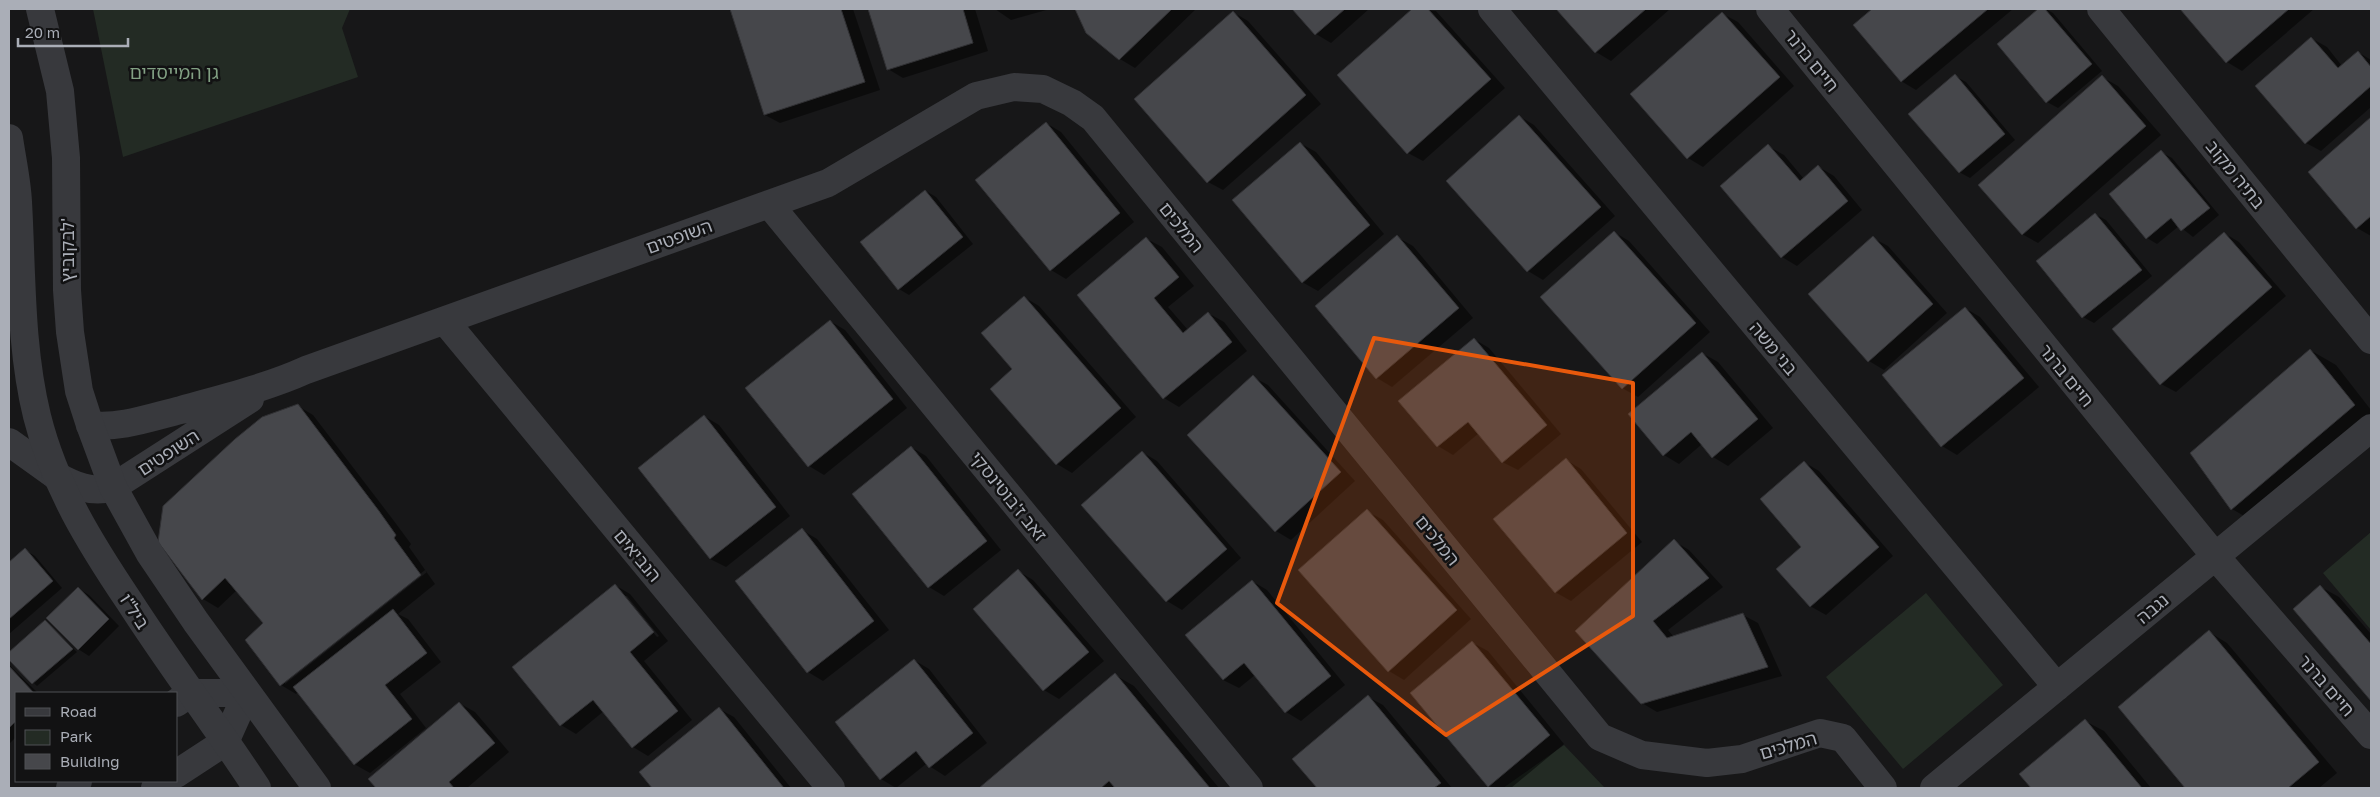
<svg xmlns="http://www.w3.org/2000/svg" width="2380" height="797" font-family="'Golos Text','Noto Sans Hebrew',sans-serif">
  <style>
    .green { fill: #232b24 }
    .shadow { fill: #0007; fill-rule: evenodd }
    .building { fill: #46474b; stroke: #313134 }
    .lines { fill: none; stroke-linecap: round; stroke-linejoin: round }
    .pedestrian { stroke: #38393d; stroke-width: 28 }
    .minor { stroke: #38393d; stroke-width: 28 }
    .tertiary { stroke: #38393d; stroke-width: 28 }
    .marked { fill: #e8590c; fill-opacity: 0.2; stroke: #e8590c; stroke-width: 4; stroke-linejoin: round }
    .labels { text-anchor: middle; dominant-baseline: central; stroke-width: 5; stroke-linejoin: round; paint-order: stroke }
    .street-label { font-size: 18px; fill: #aaaeb7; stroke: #121213 }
    .park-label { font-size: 18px; fill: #82a184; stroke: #121213 }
  </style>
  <rect width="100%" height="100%" fill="#171718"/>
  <!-- green -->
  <path class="green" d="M93 9H350L342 28 358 77 123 157Z
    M2371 532V630L2323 573Z
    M1926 593 2003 685 1903 769 1826 677Z
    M1564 745 1605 788H1503Z"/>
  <!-- shadow -->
  <path class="shadow" d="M731 9H853L880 90 780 123 765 115Z
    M869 9H975L988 51 903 78 888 69Z
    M995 9H1050L1011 20Z
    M1077 9H1196L1135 68 1120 59 1087 32Z
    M1294 9H1369L1331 43 1316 34Z
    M1414 9 1436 11 1505 88 1423 161 1408 153 1339 75Z
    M1558 9H1670L1611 61 1596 52Z
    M1874 9H2013L1916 90 1901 81 1854 25Z
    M2040 9H2046L2053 13 2102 71 2058 108 2047 102 1998 44Z
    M2181 9H2314L2242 71 2227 62Z
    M1233 12 1248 21 1321 104 1223 190 1208 182Z
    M1723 14 1738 22 1794 86 1703 167 1688 158Z
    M2311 38 2327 47 2342 66 2358 52 2371 60V107L2321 151 2306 143Z
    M1955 76 1966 82 2015 140 1970 178 1959 172Z
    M2102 77 2118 86 2161 135 2038 243 2022 234Z
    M1519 116 1534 125 1615 216 1543 280 1528 271 1447 181Z
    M2371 119V236L2357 228 2309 172Z
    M1046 123 1061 132 1134 222 1066 279 1051 270Z
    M1300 143 1316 152 1384 234 1318 291 1302 282Z
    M1768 146 1784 155 1804 179 1819 167 1834 176 1862 210 1797 266 1782 257Z
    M2161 152 2172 158 2219 215 2193 237 2179 226 2157 244 2147 238 2110 194Z
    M926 191 936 197 973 244 909 295 899 289Z
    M2095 214 2106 220 2152 276 2094 323 2083 317 2038 262Z
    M1614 232 1629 241 1710 332 1638 397 1622 388Z
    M2224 233 2239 242 2286 296 2176 392 2161 384Z
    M1397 237 1413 246 1473 318 1392 387 1377 378Z
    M1873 238 1888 246 1947 313 1884 370 1869 361Z
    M1147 239 1162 247 1194 286 1168 307 1188 330 1208 313 1224 322 1247 351 1179 407 1164 398Z
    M1024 297 1039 306 1136 417 1072 473 1057 464Z
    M1965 308 1980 317 2039 387 1957 455 1942 446 1884 376Z
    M830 321 845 330 907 408 824 475 809 466Z
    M1474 339 1489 348 1561 434 1518 470 1502 462 1479 433 1453 455 1438 446Z
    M2310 350 2336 365 2371 410V428L2258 524 2232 509 2192 453Z
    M1702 353 1718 362 1773 428 1728 466 1713 457 1702 444 1679 464 1664 455Z
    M1253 377 1268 385 1355 481 1291 540 1276 531Z
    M298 406 313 415 394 521 411 544 409 547 435 584 398 614 408 619 441 662 400 694 426 728 370 773 354 764 298 692 296 694 281 685 246 640 265 623 237 590 218 608 203 599ZM425 570 427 572 285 684V681Z
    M704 416 719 425 790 516 726 567 710 559Z
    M911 447 926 456 1001 550 944 596 929 587 854 494Z
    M1142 452 1157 461 1241 558 1182 610 1167 601 1083 505Z
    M1566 460 1581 469 1642 542 1571 601 1555 592Z
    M1804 462 1819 471 1893 556 1826 615 1810 606Z
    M1367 511 1383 520 1471 619 1404 680 1389 671Z
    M802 530 817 539 889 630 823 681 808 672 737 581Z
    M1674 541 1689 550 1723 587 1668 630 1674 637 1743 615 1758 623 1782 676 1657 712 1642 703 1576 631Z
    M25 550 35 556 62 588 9 634V563Z
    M1018 571 1033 580 1104 661 1059 699 1044 690 974 609Z
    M1252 581 1267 590 1345 685 1301 721 1286 712 1255 675 1239 688 1223 680Z
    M615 585 630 594 668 641 644 661 692 720 648 756 633 747 604 711 576 734 561 725ZM623 596H627L659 636 657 637Z
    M2321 587 2339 597 2371 634V699L2295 609Z
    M79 589 89 595 119 626 89 656 78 649Z
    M45 622 77 652 37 686 9 659V654Z
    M2209 632 2227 643 2337 773 2319 788H2187L2120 707Z
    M1473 643 1488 651 1564 744 1511 788H1493L1489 786Z
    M914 660 929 669 987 743 945 776 926 764 896 788 881 779Z
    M9 665 38 693H16V737L9 744Z
    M1115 675 1134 686 1219 788H980Z
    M1368 697 1383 705 1452 788H1318L1294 759Z
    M459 703 475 712 509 752 467 788H377L370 779Z
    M719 709 734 717 791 788H654L641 772Z
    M2085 721 2104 731 2151 788H2033L2021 774Z"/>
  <!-- building -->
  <path class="building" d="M730 9H841L865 82 764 115Z
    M868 9H963L973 43 887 70Z
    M1075 9H1172L1119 60 1086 33Z
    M1292 9H1345L1315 35Z
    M1412 9H1428L1491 79 1407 154 1337 75Z
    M1556 9H1646L1595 53Z
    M1872 9H1988L1901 82 1853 25Z
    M2038 9H2045L2092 64 2046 103 1997 44Z
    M2180 9H2289L2226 63Z
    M1233 11 1306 95 1207 183 1134 99Z
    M1722 12 1780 77 1687 159 1630 94Z
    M2311 37 2338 68 2358 51 2371 67V86L2305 144 2255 86Z
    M1955 74 2005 134 1959 173 1908 114Z
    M2102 75 2146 126 2022 235 1978 185Z
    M1519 115 1601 207 1527 272 1446 181Z
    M2371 117V216L2356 229 2308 172Z
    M1046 122 1120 213 1050 271 975 180Z
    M1300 142 1370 225 1302 283 1232 200Z
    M1768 144 1800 181 1818 165 1848 201 1781 258 1720 186Z
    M2161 150 2210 208 2181 231 2171 218 2146 239 2109 194Z
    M925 190 963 237 898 290 860 242Z
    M2095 213 2142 270 2082 318 2036 261Z
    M1614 231 1696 323 1622 389 1540 297Z
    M2224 232 2272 287 2160 385 2112 329Z
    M1397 235 1459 308 1376 379 1315 306Z
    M1873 236 1933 304 1868 362 1808 294Z
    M1146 237 1179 277 1154 298 1183 333 1208 312 1232 342 1163 399 1077 295Z
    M1024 296 1121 408 1056 465 990 389 1012 369 981 333Z
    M1965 307 2024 378 1941 447 1882 375Z
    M830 320 893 399 808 467 745 388Z
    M1474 338 1547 425 1502 463 1468 422 1437 447 1398 401Z
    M2310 349 2355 405 2231 510 2190 453Z
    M1702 352 1758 419 1712 458 1691 432 1663 456 1628 414Z
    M1253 375 1341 472 1275 532 1187 435Z
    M298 404 379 511 396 535 394 538 421 575 280 686 245 640 263 623 225 578 202 600 158 542 163 506 235 439 262 417Z
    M704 415 776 507 710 559 638 468Z
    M911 446 987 541 928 588 852 494Z
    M1142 451 1227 549 1166 602 1081 505Z
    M1566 458 1627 533 1555 593 1493 519Z
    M1804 461 1879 547 1810 607 1776 569 1801 547 1760 499Z
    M1367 509 1457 610 1388 672 1298 570Z
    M802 528 874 621 807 673 735 581Z
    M1674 539 1709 578 1653 621 1667 638 1743 613 1768 667 1641 704 1575 631Z
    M25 548 53 581 9 619V562Z
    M1018 569 1089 652 1043 691 973 609Z
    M1252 580 1331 676 1285 713 1244 663 1223 680 1185 635Z
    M615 584 654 632 630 652 678 711 632 748 593 700 560 726 512 667Z
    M2320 585 2371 644V701L2293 609Z
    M78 587 109 619 78 650 46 618Z
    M393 609 427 653 385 685 412 719 354 765 293 687Z
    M45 620 73 649 32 684 9 660V652Z
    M2209 630 2319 762 2288 788H2185L2118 707Z
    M1472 641 1550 735 1488 787 1410 693Z
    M914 659 973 733 929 768 916 751 880 780 835 722Z
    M9 666 34 693H16V721L9 728Z
    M1115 673 1210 788H1115L1109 781 1101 788H979Z
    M1368 695 1441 783 1434 788H1317L1292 759Z
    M459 702 495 743 449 782 454 788H376L368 779Z
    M719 707 784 788H652L639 772Z
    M2085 719 2142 788H2031L2019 774Z"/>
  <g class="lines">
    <!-- pedestrian -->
    <path class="pedestrian" d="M9 442 55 475"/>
    <!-- minor -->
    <path class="minor" d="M1492 9 2057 687
      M1770 9 2215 556 2371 735
      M2101 9 2371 340
      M769 204 1249 788
      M445 321 831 788
      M90 425C119 429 152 417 181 410 223 398 266 388 306 370L828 183 976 96 1014 87 1043 89 1072 103 1093 118 1600 737 1642 755 1707 763 1742 759 1820 733 1843 738 1883 788
      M55 475C73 485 92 494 113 487L250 399
      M176 703 191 693H247L225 742 176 774
      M70 788 78 781
      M155 788 167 781
      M1934 788 2371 428"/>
    <!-- tertiary -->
    <path class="tertiary" d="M40 9 60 91 66 158 67 290 70 332 79 391 90 425 113 487 150 554 196 622 317 788
      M9 138C12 159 17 181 18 202 22 273 20 347 37 416 54 485 90 543 129 601 170 665 216 725 257 788"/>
  </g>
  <!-- marked area -->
  <path class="marked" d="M1374 338 1633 383V616L1446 735 1277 603Z"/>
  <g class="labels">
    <!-- street labels -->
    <g class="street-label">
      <text transform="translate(1812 60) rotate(51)">חיים ברנר</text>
      <text transform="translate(2236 174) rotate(51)">בתיה מקוב</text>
      <text transform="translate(1182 227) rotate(51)">המלכים</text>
      <text transform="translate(679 236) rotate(-20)">השופטים</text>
      <text transform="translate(67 250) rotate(-90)">לבקוביץ'</text>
      <text transform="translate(1774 348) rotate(50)">בני משה</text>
      <text transform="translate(2067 375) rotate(51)">חיים ברנר</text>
      <text transform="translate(168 452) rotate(-33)">השופטים</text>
      <text transform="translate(1009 496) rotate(51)">זאב ז'בוטינסקי</text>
      <text transform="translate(1438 540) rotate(51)">המלכים</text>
      <text transform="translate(638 555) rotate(50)">הנביאים</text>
      <text transform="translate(2152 608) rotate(-40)">נגבה</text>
      <text transform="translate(135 611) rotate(57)">ביל"ו</text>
      <text transform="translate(2327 685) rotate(49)">חיים ברנר</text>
      <text transform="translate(1788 745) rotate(-16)">המלכים</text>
    </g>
    <!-- park labels -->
    <g class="park-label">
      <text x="174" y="72">גן המייסדים</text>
    </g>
  </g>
  <!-- border -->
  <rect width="2380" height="797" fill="none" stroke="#aaaeb7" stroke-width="20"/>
  <!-- legend -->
  <rect x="15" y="692" width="162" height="90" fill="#121213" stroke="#4f5055"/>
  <rect x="25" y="708" width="25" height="8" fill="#38393d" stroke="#4f5055"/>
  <text x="60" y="717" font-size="15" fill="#aaaeb7">Road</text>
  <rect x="25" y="730" width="25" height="15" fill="#232b24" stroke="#4f5055"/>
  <text x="60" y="742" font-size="15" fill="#aaaeb7">Park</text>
  <rect x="25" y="754" width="25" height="15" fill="#46474b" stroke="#4f5055"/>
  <text x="60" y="767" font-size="15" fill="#aaaeb7">Building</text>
  <!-- scale -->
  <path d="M18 38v8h110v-8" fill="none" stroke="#aaaeb7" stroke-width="2.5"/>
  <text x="25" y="38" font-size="15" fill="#aaaeb7" stroke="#121213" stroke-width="4" paint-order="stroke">20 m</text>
</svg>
